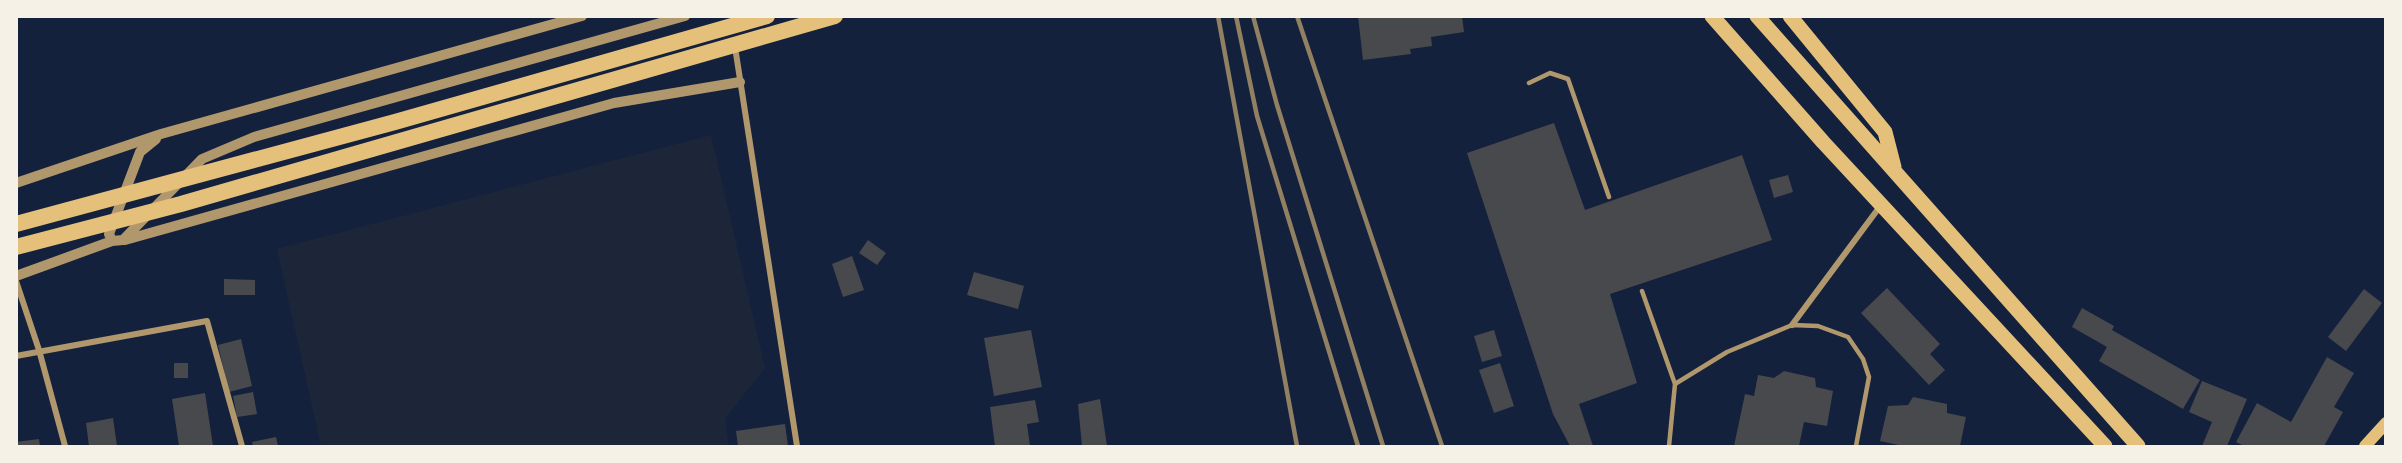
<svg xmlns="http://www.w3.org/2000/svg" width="2402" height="463" font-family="'Open Sans',sans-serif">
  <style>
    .green { fill: #1d2539 }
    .building { fill: #48494c }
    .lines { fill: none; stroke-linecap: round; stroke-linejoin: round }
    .service { stroke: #b1986c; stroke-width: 4.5 }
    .minor { stroke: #b1986c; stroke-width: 6 }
    .tertiary { stroke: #b1986c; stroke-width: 10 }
    .secondary { stroke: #e5c07b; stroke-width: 12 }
    .primary { stroke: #e5c07b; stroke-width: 15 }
    .trunk { stroke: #e5c07b; stroke-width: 16 }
    .rail { stroke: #918062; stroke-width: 4.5 }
  </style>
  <rect width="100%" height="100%" fill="#14213d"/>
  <!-- green -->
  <path class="green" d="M711 135 765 368 725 419 729 446H321L277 249Z"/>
  <!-- building -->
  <path class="building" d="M1358 16H1462L1464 32 1431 37 1432 46 1410 49 1411 54 1363 60Z
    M1554 123 1585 210 1742 155 1772 240 1610 294 1637 383 1579 404 1593 446H1570L1553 414 1467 153Z
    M1788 175 1793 192 1774 198 1769 180Z
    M868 240 886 253 877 265 859 253Z
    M852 256 864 290 843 297 832 264Z
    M974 272 1024 286 1018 309 967 295Z
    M224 279 255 280V295H224Z
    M1887 288 1940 344 1930 354 1945 370 1929 385 1861 313Z
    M2364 289 2382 303 2346 351 2328 337Z
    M2082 308 2114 326 2112 330 2200 380 2183 409 2099 361 2107 347 2072 327Z
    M1031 330 1042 387 994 396 984 338Z
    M1494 330 1502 356 1482 362 1474 336Z
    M241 339 252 386 229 392 218 345Z
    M2327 357 2354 373 2334 407 2343 412 2324 446H2244L2236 442 2257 403 2291 422Z
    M174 363H188V378H174Z
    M1500 363 1514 406 1494 413 1479 370Z
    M1784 371 1815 378 1816 387 1833 391 1827 426 1804 422 1799 446H1734L1745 394 1754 396 1758 375 1774 378Z
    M2202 381 2247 399 2227 446H2202L2212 422 2189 412Z
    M253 392 257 414 237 417 233 396Z
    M205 393 213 446H179L172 399Z
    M1913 397 1947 404V413L1966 417 1960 446H1903L1880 441 1888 406 1908 405Z
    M1100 399 1107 446H1082L1078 404Z
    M1035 400 1039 422 1027 424 1030 446H995L990 407Z
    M113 418 117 446H89L86 423Z
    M785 424 788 446H738L736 431Z
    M276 437 278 446H253L252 442Z
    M39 439 40 446H16V442Z"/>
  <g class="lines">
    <!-- service -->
    <path class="service" d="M1529 83 1550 73 1568 79 1609 197
      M1642 291 1675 384 1727 352 1792 325 1818 326 1848 337 1863 359 1869 377 1856 446
      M1669 446 1675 384"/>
    <!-- minor -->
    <path class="minor" d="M735 47 797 446
      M16 281 39 350 65 446
      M1792 325 1881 205
      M16 356 207 321 242 446"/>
    <!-- tertiary -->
    <path class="tertiary" d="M16 183 161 134 582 16
      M125 240 614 103 740 82
      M112 241 109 234 140 152 156 139
      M16 276 112 241 123 240 202 159 254 137 685 16"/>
    <!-- secondary -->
    <path class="secondary" d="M2365 446 2386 423"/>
    <!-- primary -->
    <path class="primary" d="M1712 16 1823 142 2105 446
      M1757 16 2138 446
      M1790 16 1885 132 1894 167"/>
    <!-- trunk -->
    <path class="trunk" d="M16 224 395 122 767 16
      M16 247 181 204 835 16"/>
    <!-- rail -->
    <path class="rail" d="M1218 16 1297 446
      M1236 16 1257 116 1358 446
      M1253 16 1277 105 1383 446
      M1297 16 1442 446"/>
  </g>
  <!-- border -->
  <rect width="2402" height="463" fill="none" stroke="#f6f1e7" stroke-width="36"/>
</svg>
